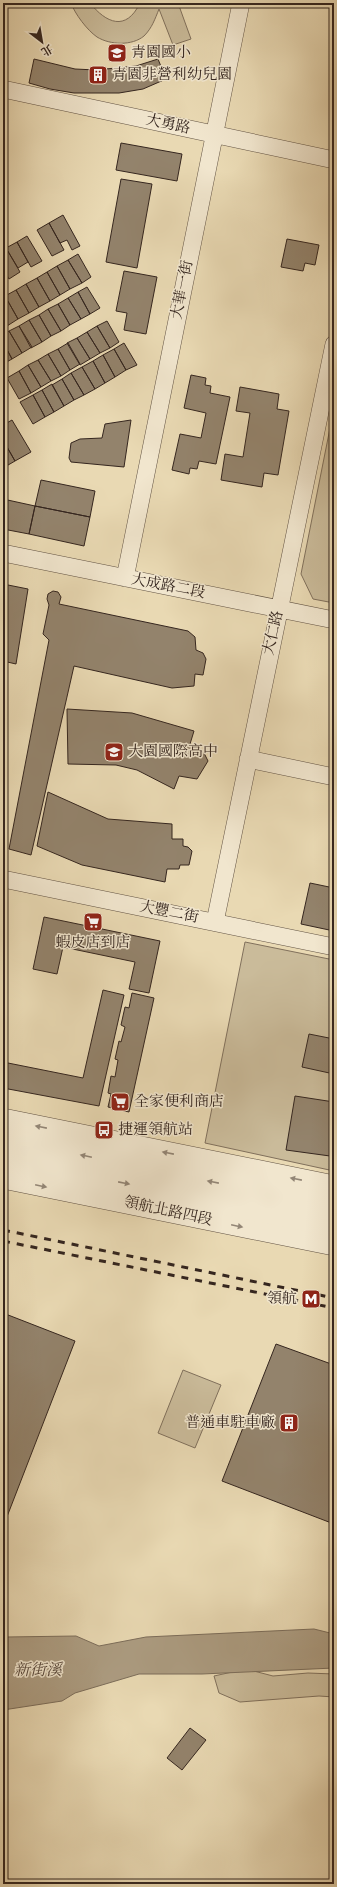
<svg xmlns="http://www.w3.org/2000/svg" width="337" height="1887" font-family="'Old Standard TT','Noto Serif TC',serif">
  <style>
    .green { fill: #cabb9a; stroke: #80705c }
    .water { fill: #ac9c81; stroke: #7c6d5a }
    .building { fill: #93836c; stroke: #35261f }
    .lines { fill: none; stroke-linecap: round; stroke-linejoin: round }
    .minor-casing { stroke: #625344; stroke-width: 18 }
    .tertiary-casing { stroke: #625344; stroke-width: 22 }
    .secondary-casing { stroke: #35261f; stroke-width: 24 }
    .minor { stroke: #f1e6ce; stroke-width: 17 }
    .tertiary { stroke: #f1e6ce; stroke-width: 21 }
    .secondary { stroke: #f1e6ce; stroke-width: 22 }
    .rail { stroke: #35261f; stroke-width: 3; stroke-dasharray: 7 7; stroke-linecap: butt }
    .oneway { fill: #938676 }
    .labels { text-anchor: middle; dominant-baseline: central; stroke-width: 3; stroke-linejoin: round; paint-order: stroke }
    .poi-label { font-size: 15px; fill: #35261f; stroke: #f1e6ce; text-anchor: start }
    .street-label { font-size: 15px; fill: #35261f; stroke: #f1e6ce }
    .water-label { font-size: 16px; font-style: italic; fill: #59493c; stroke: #f1e6ce }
  </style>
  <rect width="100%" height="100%" fill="#e9d9b3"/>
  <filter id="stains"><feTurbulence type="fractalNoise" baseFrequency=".005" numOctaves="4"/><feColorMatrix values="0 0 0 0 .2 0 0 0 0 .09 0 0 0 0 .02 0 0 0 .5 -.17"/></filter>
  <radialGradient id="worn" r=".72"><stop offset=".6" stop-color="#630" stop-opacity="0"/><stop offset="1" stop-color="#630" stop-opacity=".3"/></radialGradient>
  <!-- green -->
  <path class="green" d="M71 3H90C106 23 126 32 140 3H178L191 39 173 45 159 9C155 19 152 28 144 36 132 46 110 45 97 37 87 30 75 14 71 3Z
    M334 408V603L313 599 301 574Z
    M245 942 334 960V1171L205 1143Z
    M183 1370 221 1385 195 1448 158 1433Z
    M246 1669 273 1676 308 1673 334 1674V1697L319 1696 240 1702 219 1693 214 1676Z"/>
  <!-- water -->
  <path class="water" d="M314 1629 334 1634V1668L202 1674H139L75 1693 62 1701 3 1710V1638L6 1637 76 1636 99 1646 146 1637Z"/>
  <!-- building -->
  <path class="building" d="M34 59 75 69 96 70 136 66 158 59 166 79 143 89 119 93H74L50 89 29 83Z
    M121 143 182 154 177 181 116 170Z
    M121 179 152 184 137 268 106 262Z
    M63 215 80 246 72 250 67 240 60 243 49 223Z
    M49 223 64 250 52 256 37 230Z
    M27 236 42 261 31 267 17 242Z
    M287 239 319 245 315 265 305 263 303 271 281 267Z
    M17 242 28 262 18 268 6 248Z
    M6 248 20 272 9 279 3 268V249Z
    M78 254 91 277 82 283 68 260Z
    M68 260 82 283 70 289 57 266Z
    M57 266 70 289 60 295 47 272Z
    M124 271 157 277 146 334 124 330 127 313 116 311Z
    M47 272 60 295 50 301 37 278Z
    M37 278 50 301 39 307 26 284Z
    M26 284 39 307 29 313 16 290Z
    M87 287 100 308 90 314 78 292Z
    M16 290 29 313 18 319 5 296Z
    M78 292 90 314 81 319 68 298Z
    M5 296 18 319 7 326 3 319V297Z
    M68 298 81 319 70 325 58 304Z
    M58 304 70 325 61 331 48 309Z
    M48 309 61 331 51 336 39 315Z
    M39 315 51 336 42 342 29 320Z
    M29 320 42 342 31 348 19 326Z
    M107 321 119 342 110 348 97 326Z
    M19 326 32 347 22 353 9 331Z
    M97 326 110 348 100 353 87 332Z
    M9 331 22 353 12 359 3 342V335Z
    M87 332 100 353 90 359 77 338Z
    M77 338 90 359 80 365 67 343Z
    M3 342 12 359 3 364Z
    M68 343 80 364 70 370 58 349Z
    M124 343 137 365 126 370 114 349Z
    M58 349 70 370 61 376 48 354Z
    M114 349 126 370 115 377 103 355Z
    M48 354 61 376 51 381 38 360Z
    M103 355 115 377 105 383 93 361Z
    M38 360 51 381 41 387 28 365Z
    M93 361 105 383 95 389 82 367Z
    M28 365 41 387 31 393 19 371Z
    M82 367 95 389 84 395 71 373Z
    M19 371 31 393 19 399 7 378Z
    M71 373 84 395 74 400 62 379Z
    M191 375 206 378 205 385 211 386 210 393 230 397 216 464 199 461 197 469 190 468 189 474 172 470 180 434 201 438 206 413 184 408Z
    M62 379 74 400 64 406 52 385Z
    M52 384 64 406 54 412 42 390Z
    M240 387 279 394 277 409 289 411 278 475 264 473 262 487 221 480 225 454 243 457 250 413 236 411Z
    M42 390 54 412 45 417 33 395Z
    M33 395 45 417 33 424 20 402Z
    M12 420 31 452 15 461 3 440V425Z
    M131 420 124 467 71 462 69 458 71 443 80 439 102 438 105 424Z
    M3 440 15 461 3 468Z
    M41 480 95 491 90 517 35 506Z
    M3 499 35 506 29 534 3 529Z
    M35 506 90 517 84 546 29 534Z
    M3 584 28 589 16 664 3 661Z
    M53 591 58 592 61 597 59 604 188 631 195 637 196 650 203 653 206 659 203 675 195 674 194 686 172 688 74 666 31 855 9 849 49 640 43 634 49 605 47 599 48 594Z
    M67 709 132 713 194 731 190 744 200 747 199 751 204 753 208 761 197 779 179 776 174 789 137 770 116 765 68 764Z
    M48 792 108 819 172 824V839H183V846L188 847 192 851 189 865H180L179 869H167L165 882 82 865 37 846Z
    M310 883 334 888V931L301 924Z
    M44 917 160 941 149 993 129 989 135 962 63 947 57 974 33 969Z
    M103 990 124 995 99 1106 3 1088V1062L83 1078Z
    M132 993 154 998 129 1112 108 1107 111 1094 108 1093 111 1076 115 1077 118 1060 115 1059 119 1041 121 1042 125 1027 121 1025 125 1007 129 1008Z
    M309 1034 334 1039V1074L302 1067Z
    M295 1096 334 1102V1132L330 1156 286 1150Z
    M3 1313 75 1341 3 1527Z
    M276 1344 334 1365V1524L222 1481Z
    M190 1728 206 1740 182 1770 167 1758Z"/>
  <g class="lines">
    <defs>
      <path id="minor" d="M3 89 334 160
        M3 553 334 620
        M125 578 241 3
        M248 759 334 777
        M3 879 334 947
        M215 922 334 344"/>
      <path id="tertiary" d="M3 1119 334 1186
        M3 1178 334 1245"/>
      <path id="secondary" d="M3 1139 334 1206
        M3 1159 334 1226"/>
    </defs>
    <!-- minor casing -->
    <use href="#minor" class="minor-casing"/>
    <!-- tertiary casing -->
    <use href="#tertiary" class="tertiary-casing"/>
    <!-- secondary casing -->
    <use href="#secondary" class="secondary-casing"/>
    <!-- minor -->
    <use href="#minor" class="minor"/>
    <!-- tertiary -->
    <use href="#tertiary" class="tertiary"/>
    <!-- secondary -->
    <use href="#secondary" class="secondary"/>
    <!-- rail -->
    <path class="rail" d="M3 1230 334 1298
      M3 1241 334 1308"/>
  </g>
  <!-- one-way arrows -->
  <defs><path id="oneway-solid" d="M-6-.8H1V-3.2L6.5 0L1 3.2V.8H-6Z"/></defs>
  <g class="oneway">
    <use href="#oneway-solid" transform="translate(41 1127) rotate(-169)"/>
    <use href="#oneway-solid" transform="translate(168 1153) rotate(-169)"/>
    <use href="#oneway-solid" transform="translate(86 1156) rotate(-168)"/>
    <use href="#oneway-solid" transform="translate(296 1179) rotate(-169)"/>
    <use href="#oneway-solid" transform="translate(213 1182) rotate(-169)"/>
    <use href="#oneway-solid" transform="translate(124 1183) rotate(11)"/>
    <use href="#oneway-solid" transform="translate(41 1186) rotate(12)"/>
    <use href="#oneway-solid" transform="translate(237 1226) rotate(12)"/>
  </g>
  <!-- icons -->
  <defs>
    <symbol id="school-square" viewBox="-11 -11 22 22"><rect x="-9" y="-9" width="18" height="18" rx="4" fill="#8f2418" stroke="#f1e6ce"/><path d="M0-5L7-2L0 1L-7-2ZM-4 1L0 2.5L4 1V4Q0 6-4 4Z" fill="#fff"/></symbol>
    <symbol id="building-square" viewBox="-11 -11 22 22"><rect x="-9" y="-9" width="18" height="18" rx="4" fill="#8f2418" stroke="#f1e6ce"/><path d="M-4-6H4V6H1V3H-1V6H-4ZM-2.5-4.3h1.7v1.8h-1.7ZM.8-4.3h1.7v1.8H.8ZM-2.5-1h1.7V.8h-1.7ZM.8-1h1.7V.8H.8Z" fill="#fff"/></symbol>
    <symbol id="supermarket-square" viewBox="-11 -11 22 22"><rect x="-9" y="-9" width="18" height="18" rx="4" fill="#8f2418" stroke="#f1e6ce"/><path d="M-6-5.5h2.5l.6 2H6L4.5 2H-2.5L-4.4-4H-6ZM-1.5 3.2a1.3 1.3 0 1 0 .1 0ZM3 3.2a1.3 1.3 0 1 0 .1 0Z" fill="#fff"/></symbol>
    <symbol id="bus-square" viewBox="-11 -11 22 22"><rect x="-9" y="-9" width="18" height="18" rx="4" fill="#8f2418" stroke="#f1e6ce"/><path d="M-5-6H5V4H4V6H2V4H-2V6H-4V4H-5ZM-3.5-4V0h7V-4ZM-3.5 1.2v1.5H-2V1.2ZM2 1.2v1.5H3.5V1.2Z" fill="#fff"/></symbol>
    <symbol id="metro-square" viewBox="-11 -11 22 22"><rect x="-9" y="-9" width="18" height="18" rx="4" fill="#8f2418" stroke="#f1e6ce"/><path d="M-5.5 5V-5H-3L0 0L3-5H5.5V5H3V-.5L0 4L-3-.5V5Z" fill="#fff"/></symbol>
  </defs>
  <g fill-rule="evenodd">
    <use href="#school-square" x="106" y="42" width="22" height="22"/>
    <use href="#building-square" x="87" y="64" width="22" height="22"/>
    <use href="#school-square" x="103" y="741" width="22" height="22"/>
    <use href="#supermarket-square" x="82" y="911" width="22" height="22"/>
    <use href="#supermarket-square" x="109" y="1091" width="22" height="22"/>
    <use href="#bus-square" x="93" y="1119" width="22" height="22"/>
    <use href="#metro-square" x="300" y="1288" width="22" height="22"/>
    <use href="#building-square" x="278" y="1412" width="22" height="22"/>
  </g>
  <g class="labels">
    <!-- poi labels -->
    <g class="poi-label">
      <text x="131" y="53">青園國小</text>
      <text x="112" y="75">青園非營利幼兒園</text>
      <text x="128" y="752">大園國際高中</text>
      <text x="93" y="943" text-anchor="middle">蝦皮店到店</text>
      <text x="134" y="1102">全家便利商店</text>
      <text x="118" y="1130">捷運領航站</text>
      <text x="297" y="1299" text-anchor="end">領航</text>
      <text x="275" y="1423" text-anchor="end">普通車駐車廠</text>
    </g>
    <!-- street labels -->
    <g class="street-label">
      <text transform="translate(168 125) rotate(12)">大勇路</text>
      <text transform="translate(183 290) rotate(-79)">大華一街</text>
      <text transform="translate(168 587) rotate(11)">大成路二段</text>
      <text transform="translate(274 633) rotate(-77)">大仁路</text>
      <text transform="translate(169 913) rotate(11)">大豐二街</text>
      <text transform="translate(168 1212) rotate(12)">領航北路四段</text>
    </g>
    <!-- water labels -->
    <g class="water-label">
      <text x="38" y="1671">新街溪</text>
    </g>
  </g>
  <!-- margin -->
  <rect width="337" height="1887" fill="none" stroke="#e9d9b3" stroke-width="16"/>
  <rect x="4" y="4" width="329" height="1879" fill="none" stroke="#35261f" stroke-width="2"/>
  <rect x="8" y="8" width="321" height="1871" fill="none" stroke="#35261f"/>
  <!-- north arrow -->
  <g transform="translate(42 42) rotate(149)" stroke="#f1e6ce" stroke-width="3" paint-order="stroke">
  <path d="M0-3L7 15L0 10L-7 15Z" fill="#35261f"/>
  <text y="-6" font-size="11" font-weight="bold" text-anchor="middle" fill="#35261f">北</text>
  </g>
  <rect width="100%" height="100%" filter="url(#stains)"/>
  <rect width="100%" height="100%" fill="url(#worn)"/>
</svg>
